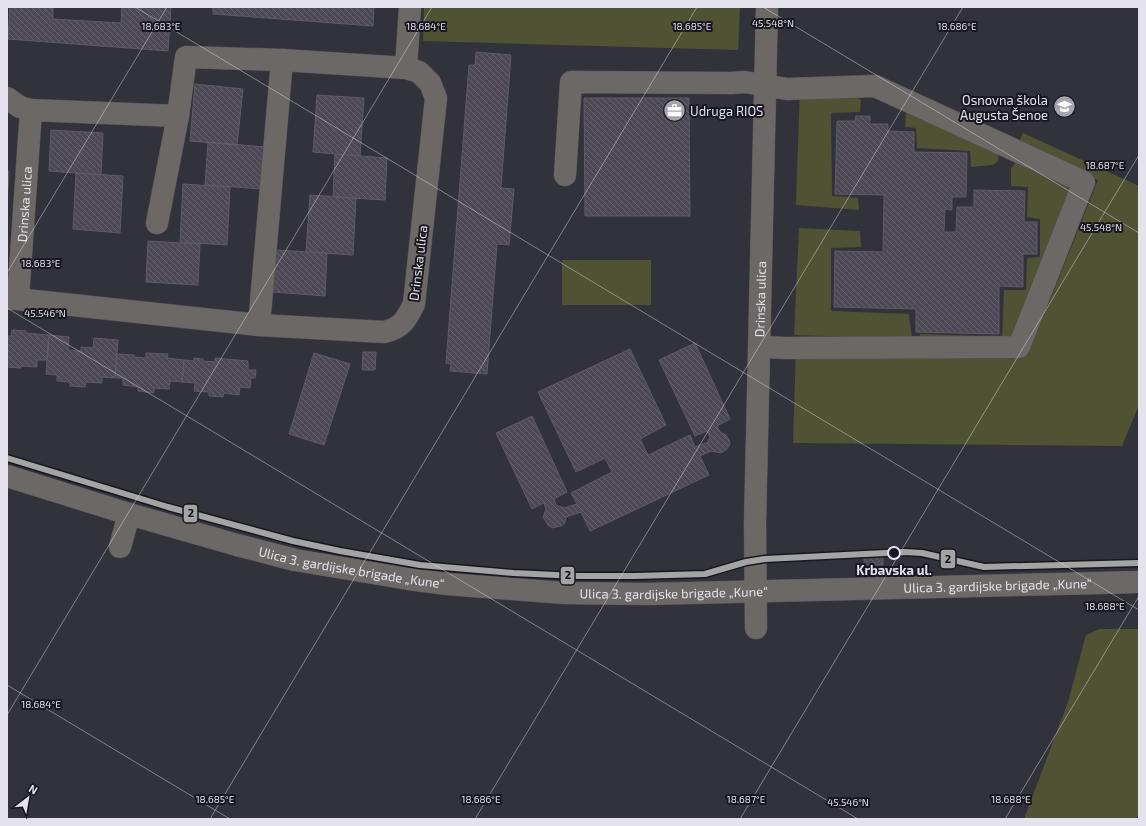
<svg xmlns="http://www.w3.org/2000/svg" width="1146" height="826" font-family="'Exo 2',sans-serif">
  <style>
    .green { fill: #4f5334 }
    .building { fill: url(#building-back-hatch); stroke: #5d5b63 }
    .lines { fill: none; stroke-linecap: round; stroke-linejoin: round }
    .minor-casing { stroke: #4f4f57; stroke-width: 23 }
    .minor { stroke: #6b6865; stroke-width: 22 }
    .tram-1-casing { stroke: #18171f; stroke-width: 9 }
    .tram-1 { stroke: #a4a4a4; stroke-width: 6 }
    .ticks { fill: none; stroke: #e3e2ed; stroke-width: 1; stroke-opacity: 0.45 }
    .stop-dot { fill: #18171f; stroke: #e3e2ed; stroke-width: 2 }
    .labels { text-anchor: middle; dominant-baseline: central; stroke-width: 4; stroke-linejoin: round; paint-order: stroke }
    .poi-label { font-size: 13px; fill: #e3e2ed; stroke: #18171f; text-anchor: end }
    .street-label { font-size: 13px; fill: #e3e2ed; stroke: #18171f }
    .stop-label { font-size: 13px; font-weight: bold; fill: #e3e2ed; stroke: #18171f }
    .ticks-label { font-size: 10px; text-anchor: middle; fill: #e3e2ed; stroke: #18171f; stroke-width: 4; stroke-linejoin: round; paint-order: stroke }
    .line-badge { stroke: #18171f; stroke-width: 1.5 }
    .pale-badge-label { font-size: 11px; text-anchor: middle; font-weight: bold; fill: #111 }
  </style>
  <defs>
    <pattern id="building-back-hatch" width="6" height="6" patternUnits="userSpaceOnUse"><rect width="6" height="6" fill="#4c4854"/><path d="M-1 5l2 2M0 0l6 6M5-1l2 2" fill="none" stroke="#66626d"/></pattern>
  </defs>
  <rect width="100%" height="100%" fill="#32323b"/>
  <!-- green -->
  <path class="green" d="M424 7H740L738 50 423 41Z
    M800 87 851 94 861 100 860 112 831 113 832 196 858 198 859 210 796 205Z
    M906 113H920L999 149 998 161 993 165 971 167 970 151 917 148 916 128 905 127Z
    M1023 133 1139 186V405L1122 446 793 443 796 348 1028 355 1098 180 1018 144Z
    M1016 162 1062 179 1073 190 1016 344 920 339V334L1002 337 1004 290H1026L1027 258 1040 257V219L1027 217 1028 187 1011 186V169Z
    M799 228 860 231 861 247 831 248V311L909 314 912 339 794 335Z
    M562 260H651V305H562Z
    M1099 629H1139V819H1024L1068 702 1086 635Z"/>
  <!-- building -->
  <path class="building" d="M10 7H53V19L121 23 122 7H171L168 51 8 39Z
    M213 7H374L373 26 213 14Z
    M476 52 511 55 501 188 514 189 509 245 497 244 487 374 450 371 451 364 446 363 469 65H475Z
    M195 84 243 89 237 145 190 141Z
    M317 95 364 98 360 156 313 152Z
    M584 98H689L690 216H585Z
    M856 116H870V124H888V131L914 132V152L967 153 966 197H952V210L945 209 944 232H956L957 207H974V190L1025 191 1024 222H1037V254H1023V287L999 286V334L916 332V309L834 307 835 251 883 252 884 195 835 194 837 121H855Z
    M51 130 103 133 101 175 49 171Z
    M208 142 266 147 263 189 205 185Z
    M335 154 387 158 385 200 333 197Z
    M7 171H9L7 206Z
    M76 173 123 176 120 233 73 229Z
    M183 184 230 187 227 245 180 242Z
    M310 195 356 198 353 255 306 252Z
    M148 241 200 244 198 285 146 282Z
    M276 250 327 253 325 296 273 292Z
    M12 330 26 331V333L49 335 47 360H37V367L21 366V368L7 367V336H11Z
    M49 335 69 337 68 350 81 351V347L93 348 94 338 118 340 115 378 102 377V383L86 382 85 387 70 386V382L57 381V375L46 374Z
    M695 343 730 419 717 426 720 432 726 435 729 440 730 444 727 449 721 453 711 451 700 456 709 475 590 531 581 512 566 517 565 523 561 526 552 528 548 525 543 517 546 509 544 503 532 509 496 433 532 416 567 492 554 499 556 505 564 508 577 504 571 493 612 472 605 458 576 472 538 392 630 349 666 425 640 439 648 455 690 435 695 447 708 442 710 437 707 431 695 436 659 360Z
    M363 352H376L375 370H362Z
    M146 353 168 354 167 358 184 360 182 382 170 381 169 389 154 388V393L138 391V387L123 385V378H115L117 354 134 355V357L146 358Z
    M314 353 350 364 324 445 289 434Z
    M194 358 203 359V361L215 362V358L248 361V370H256L255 378H251L250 388 240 387 239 395 224 393 223 397 209 396V392L194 391 195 383 182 382 184 360 194 361Z
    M864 557H883V565H864Z"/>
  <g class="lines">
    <defs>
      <g id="minor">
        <path d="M406 68 410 7"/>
        <path d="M7 98 20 107 31 110 178 116 186 57 282 60 406 68 419 72 430 83 436 98 414 304C406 320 402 328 384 332L259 325 7 298"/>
        <path d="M565 175 571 82 731 83 745 82 787 89 875 86 1084 182 1019 347 786 348 760 347"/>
        <path d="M157 223 178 116"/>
        <path id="s1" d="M18 298 31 110"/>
        <path d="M259 325 282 60"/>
        <path id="s2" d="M7 476 129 514 237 545 295 560 409 579 447 584 564 593 648 594 1139 582"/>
        <path d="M120 547 129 514"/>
        <path id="s3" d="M756 628 755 523 767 7"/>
      </g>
    </defs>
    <!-- minor casing -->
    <use href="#minor" class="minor-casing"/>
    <!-- minor -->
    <use href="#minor" class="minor"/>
    <defs>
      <path id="tram-1" d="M7 458 168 507 293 541 340 551 420 565 513 573 578 576H635L705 574 746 562 765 559 905 552 922 553 984 567 1139 563"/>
    </defs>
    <!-- tram-1 casing -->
    <use href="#tram-1" class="tram-1-casing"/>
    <!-- tram-1 -->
    <use href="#tram-1" class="tram-1"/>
  </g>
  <!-- ticks -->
  <path class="ticks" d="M135 7 1139 610M763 7 1139 233M7 273 167 7M7 308 858 819M7 685 230 819M7 715 432 7M210 819 697 7M475 819 963 7M740 819 1139 155M1005 819 1139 596"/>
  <!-- icons -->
  <defs>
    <symbol id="school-disc" viewBox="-11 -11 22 22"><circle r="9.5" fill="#a5a4af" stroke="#18171f"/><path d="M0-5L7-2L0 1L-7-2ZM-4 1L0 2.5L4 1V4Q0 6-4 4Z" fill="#fff"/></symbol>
    <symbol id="office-disc" viewBox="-11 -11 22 22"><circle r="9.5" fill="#a5a4af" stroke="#18171f"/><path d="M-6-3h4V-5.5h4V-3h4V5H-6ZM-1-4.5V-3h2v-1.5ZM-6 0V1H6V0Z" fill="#fff"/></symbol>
  </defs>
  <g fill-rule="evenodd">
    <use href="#school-disc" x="1052" y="94" width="25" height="25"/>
    <use href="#office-disc" x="662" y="98" width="25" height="25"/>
  </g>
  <!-- markers -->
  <circle class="stop-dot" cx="894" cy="553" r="6"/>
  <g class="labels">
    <!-- poi labels -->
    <g class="poi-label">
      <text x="1048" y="100">Osnovna škola<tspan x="1048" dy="15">Augusta Šenoe</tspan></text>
      <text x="690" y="111" text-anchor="start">Udruga RIOS</text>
    </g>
    <!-- street labels -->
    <g class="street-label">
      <text stroke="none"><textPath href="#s1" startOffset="94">Drinska ulica</textPath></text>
      <text transform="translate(418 263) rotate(-83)">Drinska ulica</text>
      <text stroke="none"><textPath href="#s3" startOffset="329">Drinska ulica</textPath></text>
      <text stroke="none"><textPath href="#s2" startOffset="357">Ulica 3. gardijske brigade „Kune“</textPath></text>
      <text stroke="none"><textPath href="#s2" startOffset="1005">Ulica 3. gardijske brigade „Kune“</textPath></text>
      <text stroke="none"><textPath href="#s2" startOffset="681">Ulica 3. gardijske brigade „Kune“</textPath></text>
    </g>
    <!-- stop labels -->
    <g class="stop-label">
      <text x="894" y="570">Krbavska ul.</text>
    </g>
  </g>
  <g class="ticks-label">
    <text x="773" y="27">45.548°N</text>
    <text x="692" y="30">18.685°E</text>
    <text x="161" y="30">18.683°E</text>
    <text x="426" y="30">18.684°E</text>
    <text x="957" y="30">18.686°E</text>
    <text x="1105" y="169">18.687°E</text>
    <text x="1101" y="231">45.548°N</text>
    <text x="41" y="267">18.683°E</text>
    <text x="45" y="317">45.546°N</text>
    <text x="1105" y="610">18.688°E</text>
    <text x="41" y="708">18.684°E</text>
    <text x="215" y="803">18.685°E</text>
    <text x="481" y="803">18.686°E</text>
    <text x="746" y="803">18.687°E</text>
    <text x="1011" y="803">18.688°E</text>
    <text x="848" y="806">45.546°N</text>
  </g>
  <g class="line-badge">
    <rect x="183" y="504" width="15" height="19" rx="4" fill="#a4a4a4"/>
    <rect x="940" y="549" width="16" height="20" rx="4" fill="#a4a4a4"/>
    <rect x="560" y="566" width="15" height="19" rx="4" fill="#a4a4a4"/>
  </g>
  <g class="pale-badge-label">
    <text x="191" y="517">2</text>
    <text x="948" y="563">2</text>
    <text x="568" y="579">2</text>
  </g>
  <!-- border -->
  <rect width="1146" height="826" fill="none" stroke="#e3e2ed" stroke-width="16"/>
  <!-- north arrow -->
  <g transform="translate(28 798) rotate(31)" stroke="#18171f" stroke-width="3" paint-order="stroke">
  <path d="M0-3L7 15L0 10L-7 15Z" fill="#e3e2ed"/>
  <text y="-6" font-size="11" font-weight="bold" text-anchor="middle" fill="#e3e2ed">N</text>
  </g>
</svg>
